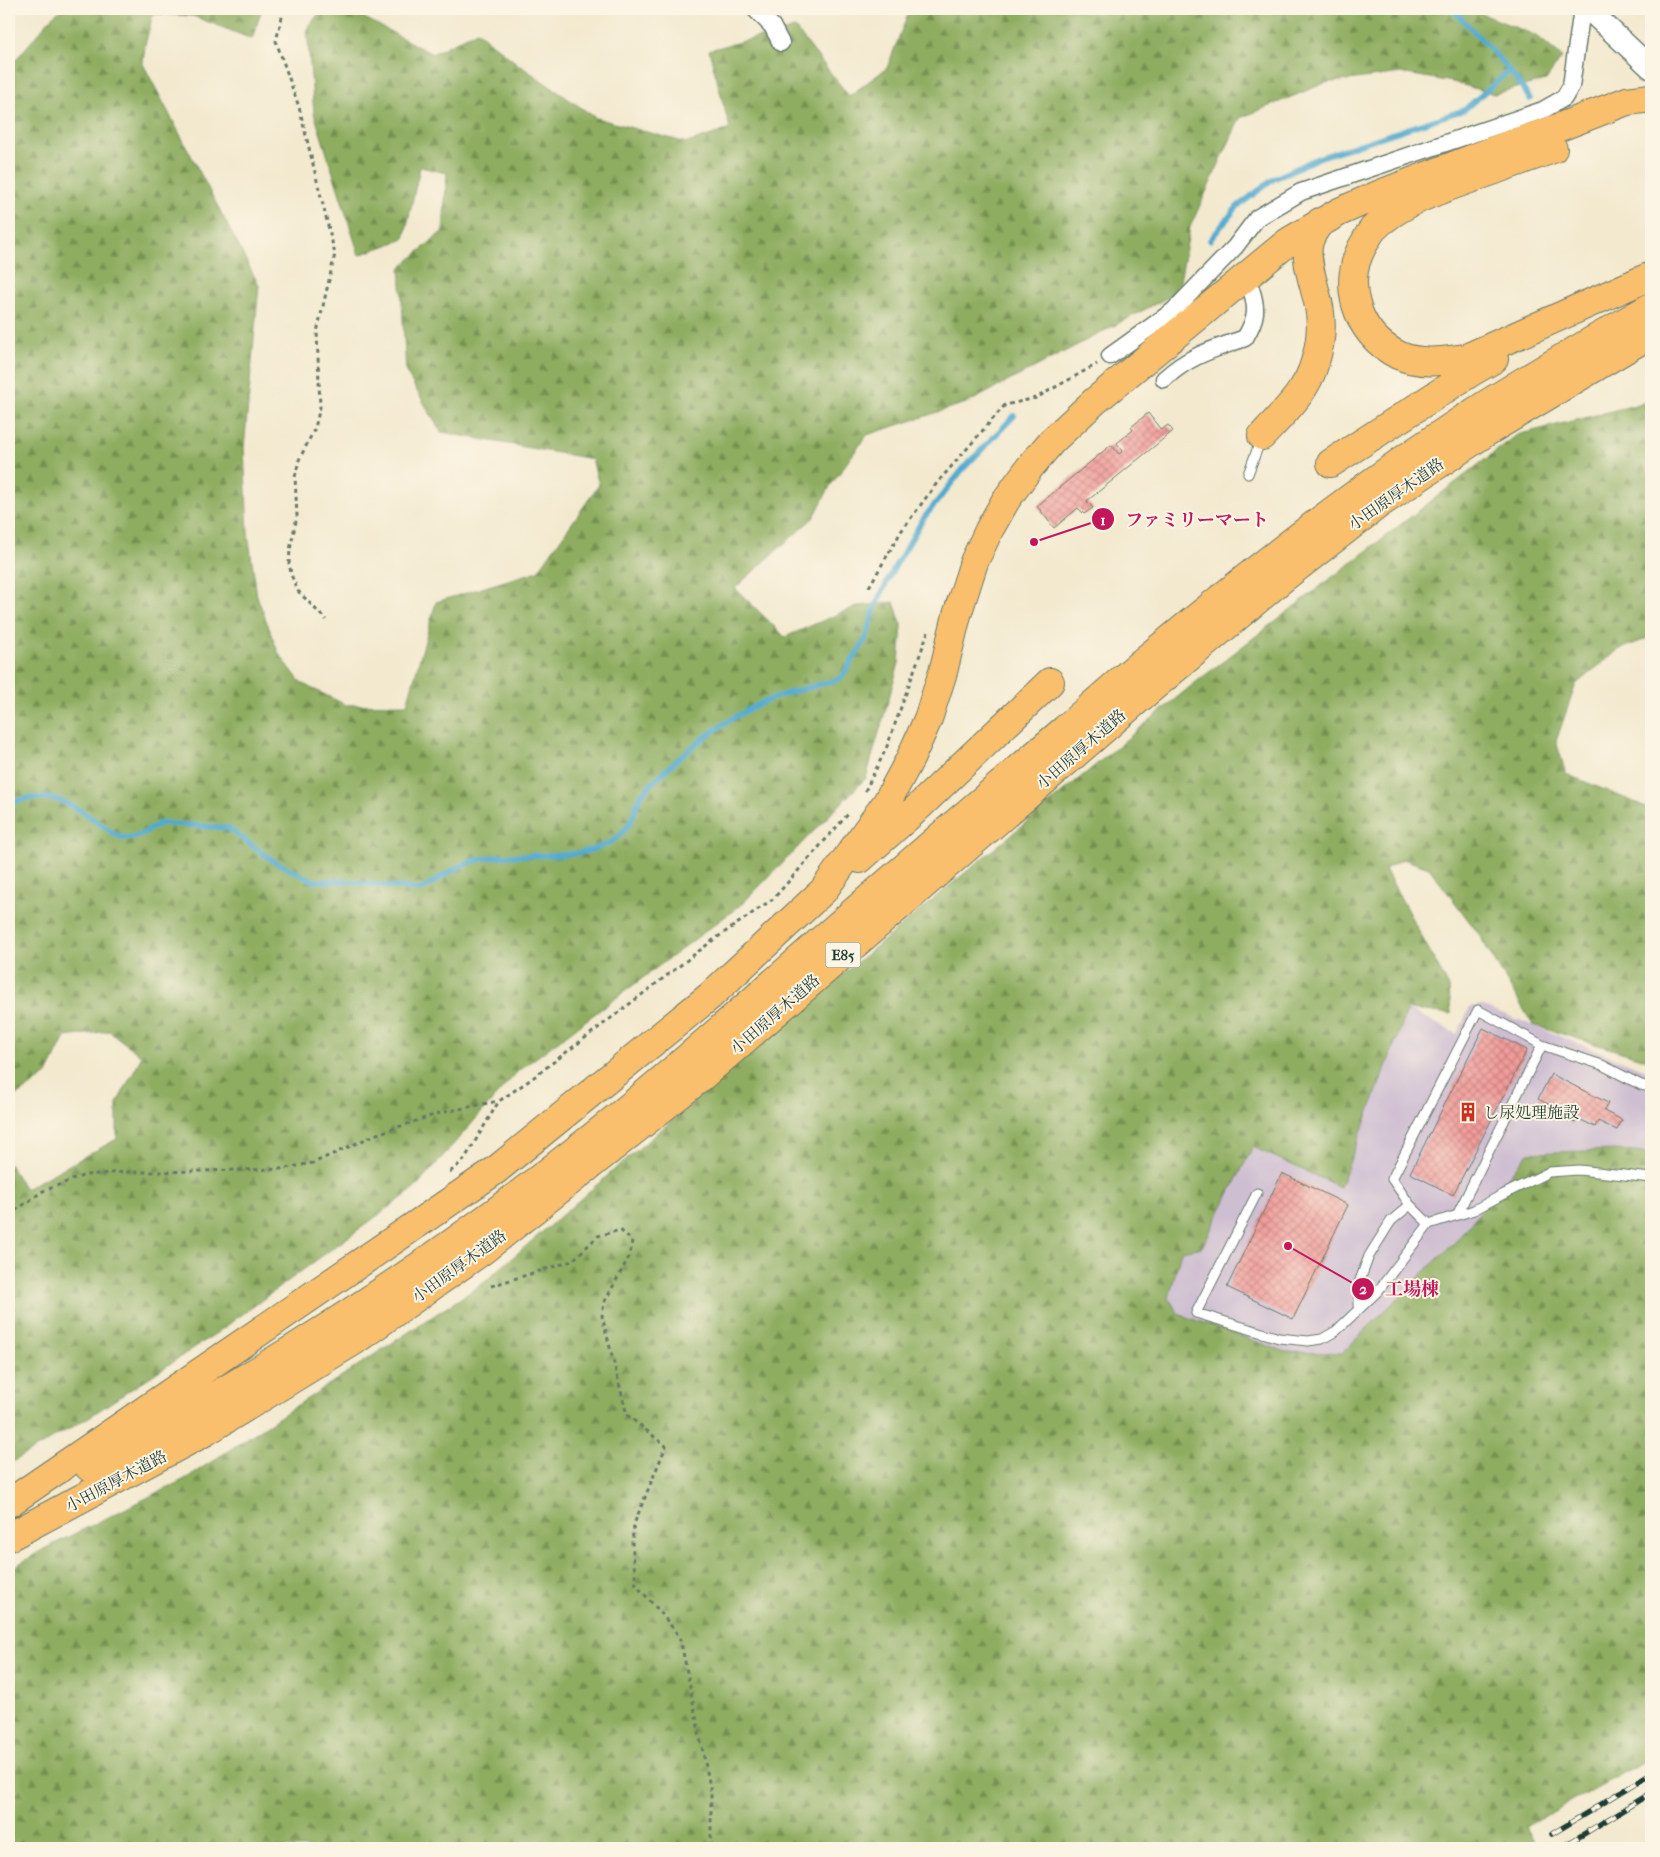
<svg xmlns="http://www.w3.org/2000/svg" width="1660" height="1857" font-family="'IM FELL French Canon','Noto Serif JP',serif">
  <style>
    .industrial { fill: #cebed1 }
    .forest { fill: url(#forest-firs); stroke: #56754a }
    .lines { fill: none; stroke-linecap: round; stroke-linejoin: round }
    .stream { stroke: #51aacf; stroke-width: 5.5 }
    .building { fill: url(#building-cross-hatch) }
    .service-casing { stroke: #69796a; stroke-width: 11 }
    .minor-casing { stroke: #69796a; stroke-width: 19 }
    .tertiary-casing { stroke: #69796a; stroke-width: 24 }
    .trunk-casing { stroke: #69796a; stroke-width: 30 }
    .path { stroke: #69796a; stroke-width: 3; stroke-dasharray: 4 4; stroke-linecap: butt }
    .service { stroke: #fff; stroke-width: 9 }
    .minor { stroke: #fff; stroke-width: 16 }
    .tertiary { stroke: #fff; stroke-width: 21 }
    .trunk { stroke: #f9bf6d; stroke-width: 28 }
    .rail-casing { stroke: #1f3d34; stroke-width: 5.5 }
    .rail { stroke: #fcf5e5; stroke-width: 4; stroke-dasharray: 11; stroke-linecap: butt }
    .labels { text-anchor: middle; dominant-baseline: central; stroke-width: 4; stroke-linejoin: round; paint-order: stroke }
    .shield { fill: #fcf5e5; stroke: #617469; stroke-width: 1 }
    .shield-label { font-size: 15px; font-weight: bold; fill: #1f3d34 }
    .street-label { font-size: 16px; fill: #1f3d34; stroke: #fcf5e5 }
    .poi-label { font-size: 16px; fill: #1f3d34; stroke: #fcf5e5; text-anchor: start }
    .leader { fill: none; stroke: #c2185b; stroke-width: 2 }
    .callout-dot { fill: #c2185b; stroke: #fcf5e5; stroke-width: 2 }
    .mark-label { font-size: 15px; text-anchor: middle; font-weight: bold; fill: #fff }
    .callout-label { font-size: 18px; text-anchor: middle; font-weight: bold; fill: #c2185b; stroke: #fcf5e5; stroke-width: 4; stroke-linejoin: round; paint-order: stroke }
  </style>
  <defs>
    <pattern id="forest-firs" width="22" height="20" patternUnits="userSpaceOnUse" patternTransform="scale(1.25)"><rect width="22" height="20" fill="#8ead60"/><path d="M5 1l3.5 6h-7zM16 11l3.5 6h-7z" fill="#738e50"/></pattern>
    <pattern id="building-cross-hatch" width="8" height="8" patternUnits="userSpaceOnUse" patternTransform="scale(1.25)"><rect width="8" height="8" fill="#f29c9a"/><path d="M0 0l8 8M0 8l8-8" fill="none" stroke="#c3807e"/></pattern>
  </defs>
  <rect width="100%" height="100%" fill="#fcf5e5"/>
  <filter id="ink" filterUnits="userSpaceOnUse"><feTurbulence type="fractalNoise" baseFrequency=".02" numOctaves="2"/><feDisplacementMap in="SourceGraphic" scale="10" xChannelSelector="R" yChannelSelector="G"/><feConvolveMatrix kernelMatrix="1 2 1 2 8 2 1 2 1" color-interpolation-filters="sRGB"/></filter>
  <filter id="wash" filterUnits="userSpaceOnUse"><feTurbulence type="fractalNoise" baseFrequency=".0096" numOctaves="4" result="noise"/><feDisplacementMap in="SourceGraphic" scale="20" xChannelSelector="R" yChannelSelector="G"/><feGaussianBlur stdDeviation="1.12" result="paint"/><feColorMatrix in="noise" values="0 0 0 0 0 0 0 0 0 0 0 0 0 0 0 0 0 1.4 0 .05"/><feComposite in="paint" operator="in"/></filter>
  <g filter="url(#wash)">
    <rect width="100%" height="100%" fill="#f3e9cf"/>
    <!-- industrial -->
    <path class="industrial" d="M1481 1005 1651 1072V1204L1342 1353 1286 1352 1178 1314 1169 1298 1181 1251 1202 1247 1253 1146 1340 1187 1408 1009 1457 1034 1470 1007Z"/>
    <!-- forest -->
    <path class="forest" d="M62 9H262L252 39 193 16 153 14 145 45 143 64 259 285 244 448 248 533 257 596 278 652 301 683 346 705 407 704 436 602 538 571 599 485 592 459 441 432 406 372 400 268 443 231 447 173 420 167 404 239 359 255 314 113 307 29 322 9H348L432 54 477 31 519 65 596 118 687 143 730 129 709 50 795 28 849 96 887 68 910 9H1470L1537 36 1562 57 1546 80 1494 94 1453 82 1401 73 1325 83 1240 118 1190 227 1178 292 969 402 867 435 830 486 814 517 735 588 785 637 857 606 894 602 902 626 899 663 866 778 742 904 518 1071 414 1189 218 1332 89 1417 9 1464V1164L25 1189 117 1139V1103L142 1056 109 1031 65 1037 47 1074 9 1101V68L52 17Z
      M1651 401V637L1618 650 1576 684 1556 741 1566 774 1651 809V1061L1533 1025 1478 933 1429 868 1403 859 1385 869 1449 987 1451 1014 1408 1009 1340 1187 1253 1147 1202 1247 1181 1251 1169 1298 1178 1314 1286 1352 1342 1353 1456 1241 1528 1153 1617 1150 1651 1154V1758L1525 1827 1538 1848H9V1570L44 1549 185 1479 482 1284 797 1012 1191 686 1517 435Z"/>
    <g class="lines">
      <!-- stream -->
      <path class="stream" d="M1452 9C1480 38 1508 65 1530 99
        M1210 240 1238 206 1274 179 1318 158 1464 110 1509 71
        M9 803 28 798H45L59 800 80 810 113 833 123 838 139 836 160 823 228 828 275 862 314 881H347L422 890C440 878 457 865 478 860 521 849 561 864 605 845 616 840 627 829 632 819 635 812 636 804 640 797 644 790 654 782 660 775 694 744 735 711 779 696 800 689 821 685 841 678L866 639 876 604 893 570 923 519 963 469 1014 416"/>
    </g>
    <g id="blocks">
      <!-- building -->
      <path class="building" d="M1148 413 1161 430 1168 425 1173 431 1087 501 1093 508 1084 514 1078 508 1054 528 1037 506 1111 445 1119 454 1123 451 1117 443 1133 430 1131 427Z
        M1483 1028 1527 1050 1453 1195 1410 1173Z
        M1551 1074 1608 1103 1604 1111 1622 1120 1617 1130 1598 1121 1595 1127 1577 1118 1575 1123 1560 1116 1562 1111 1538 1099Z
        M1282 1173 1348 1205 1293 1319 1227 1287Z"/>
    </g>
  </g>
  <g filter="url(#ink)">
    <use href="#blocks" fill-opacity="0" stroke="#69796a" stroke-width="1"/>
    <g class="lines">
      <defs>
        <path id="service" d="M1248 474 1261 439
          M1257 1193 1196 1313 1279 1338 1308 1341 1322 1339 1336 1331 1378 1291 1429 1224 1474 1210 1500 1196 1549 1172 1579 1170 1651 1178
          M1410 1205 1392 1179 1478 1010 1542 1045 1602 1065 1641 1085 1651 1087
          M1457 1215 1542 1045
          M1359 1309V1283L1369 1256 1391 1221 1410 1205 1429 1224"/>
        <path id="minor" d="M755 9 772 26 781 43
          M1110 356 1173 311 1235 247 1257 218 1301 192 1543 110 1564 98 1571 86 1582 9
          M1164 379C1190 355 1212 350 1245 338 1256 319 1258 310 1251 289"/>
        <path id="tertiary" d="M1588 9 1651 68"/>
        <path id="trunk" d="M1553 149C1525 159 1498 169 1470 179 1437 191 1399 203 1373 229 1370 233 1367 238 1365 242 1340 282 1356 334 1398 355 1419 365 1444 361 1466 358L1651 276
          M1262 436C1282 414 1307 392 1315 362 1320 346 1322 329 1320 313 1318 293 1303 261 1309 242 1311 234 1316 228 1320 222
          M1331 463 1473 371 1494 359
          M860 859 912 813 1050 682
          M89 1467C262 1374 428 1268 581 1146 663 1081 741 1011 819 942 900 871 982 800 1064 730 1098 700 1132 669 1168 641 1266 560 1367 481 1474 412 1532 375 1591 341 1651 307
          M9 1503 496 1170 710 996 823 891 887 802 910 759 928 719 943 672 957 615 974 562 989 530 1006 500 1030 467 1052 441 1095 401 1288 242 1339 212 1380 194 1502 147 1547 132 1627 101 1651 98
          M9 1537 205 1432 354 1341 482 1251 698 1080 1133 704 1281 580 1379 504 1485 433 1651 334"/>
      </defs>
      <!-- service casing -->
      <use href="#service" class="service-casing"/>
      <!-- minor casing -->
      <use href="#minor" class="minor-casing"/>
      <!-- tertiary casing -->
      <use href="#tertiary" class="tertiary-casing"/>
      <!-- trunk casing -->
      <use href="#trunk" class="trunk-casing"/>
      <!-- path -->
      <path class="path" d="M284 9 276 41 299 107 335 254 317 332 320 407 315 428 299 460 295 477 297 516 290 550 289 564 292 577 298 591 326 620
        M869 587 902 530 937 483 1005 405 1036 398 1097 364
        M865 791 886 749 928 632
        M450 1172 464 1160 499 1101 530 1080 712 941 773 899 850 812
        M9 1215 43 1191 85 1175 124 1172H158L280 1169 313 1163 377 1134 440 1113 498 1101
        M491 1286 572 1261 598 1236 620 1230 632 1240 630 1255 604 1303 602 1316 627 1415 666 1446 634 1524 632 1542 636 1585 661 1613 679 1636 683 1652 711 1792V1848"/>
      <!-- service -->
      <use href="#service" class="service"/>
      <!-- minor -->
      <use href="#minor" class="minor"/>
      <!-- tertiary -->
      <use href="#tertiary" class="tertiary"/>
      <!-- trunk -->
      <use href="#trunk" class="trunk"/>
      <defs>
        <path id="rail" d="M1552 1834 1651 1774
          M1569 1843 1651 1793"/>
      </defs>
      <!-- rail casing -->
      <use href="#rail" class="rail-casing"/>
      <!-- rail -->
      <use href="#rail" class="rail"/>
    </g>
  </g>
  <!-- icons -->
  <defs>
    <symbol id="building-bare" viewBox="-9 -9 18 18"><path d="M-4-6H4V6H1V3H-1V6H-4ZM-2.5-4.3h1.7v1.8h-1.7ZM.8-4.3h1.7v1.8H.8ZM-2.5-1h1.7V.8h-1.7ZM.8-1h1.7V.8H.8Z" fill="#c8321e" stroke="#fcf5e5" stroke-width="2.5" paint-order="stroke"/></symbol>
  </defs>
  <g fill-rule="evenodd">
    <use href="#building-bare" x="1454" y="1098" width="28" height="28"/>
  </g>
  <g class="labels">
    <!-- shield labels -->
    <rect class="shield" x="825.5" y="942.5" width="35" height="25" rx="4"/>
    <g class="shield-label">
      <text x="843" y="955">E85</text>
    </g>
    <!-- street labels -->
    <g class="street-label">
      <text transform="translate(1396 494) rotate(-35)">小田原厚木道路</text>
      <text transform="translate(1081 749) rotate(-41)">小田原厚木道路</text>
      <text transform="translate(775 1014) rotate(-41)">小田原厚木道路</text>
      <text transform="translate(459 1266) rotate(-36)">小田原厚木道路</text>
      <text transform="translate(116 1481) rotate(-28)">小田原厚木道路</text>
    </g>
    <!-- poi labels -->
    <g class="poi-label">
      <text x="1483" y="1112">し尿処理施設</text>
    </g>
  </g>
  <!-- callouts -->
  <path class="leader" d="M1034 542L1103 519M1288 1246L1363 1289"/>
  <g class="callout-dot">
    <circle cx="1034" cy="542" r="5"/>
    <circle cx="1288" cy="1246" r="5"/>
    <circle cx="1103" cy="519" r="12"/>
    <circle cx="1363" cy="1289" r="12"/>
  </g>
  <g class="mark-label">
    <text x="1103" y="525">1</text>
    <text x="1363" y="1294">2</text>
  </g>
  <g class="callout-label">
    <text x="1197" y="526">ファミリーマート</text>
    <text x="1412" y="1295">工場棟</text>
  </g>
  <!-- margin -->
  <rect width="1660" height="1857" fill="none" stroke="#fcf5e5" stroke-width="30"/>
</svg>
